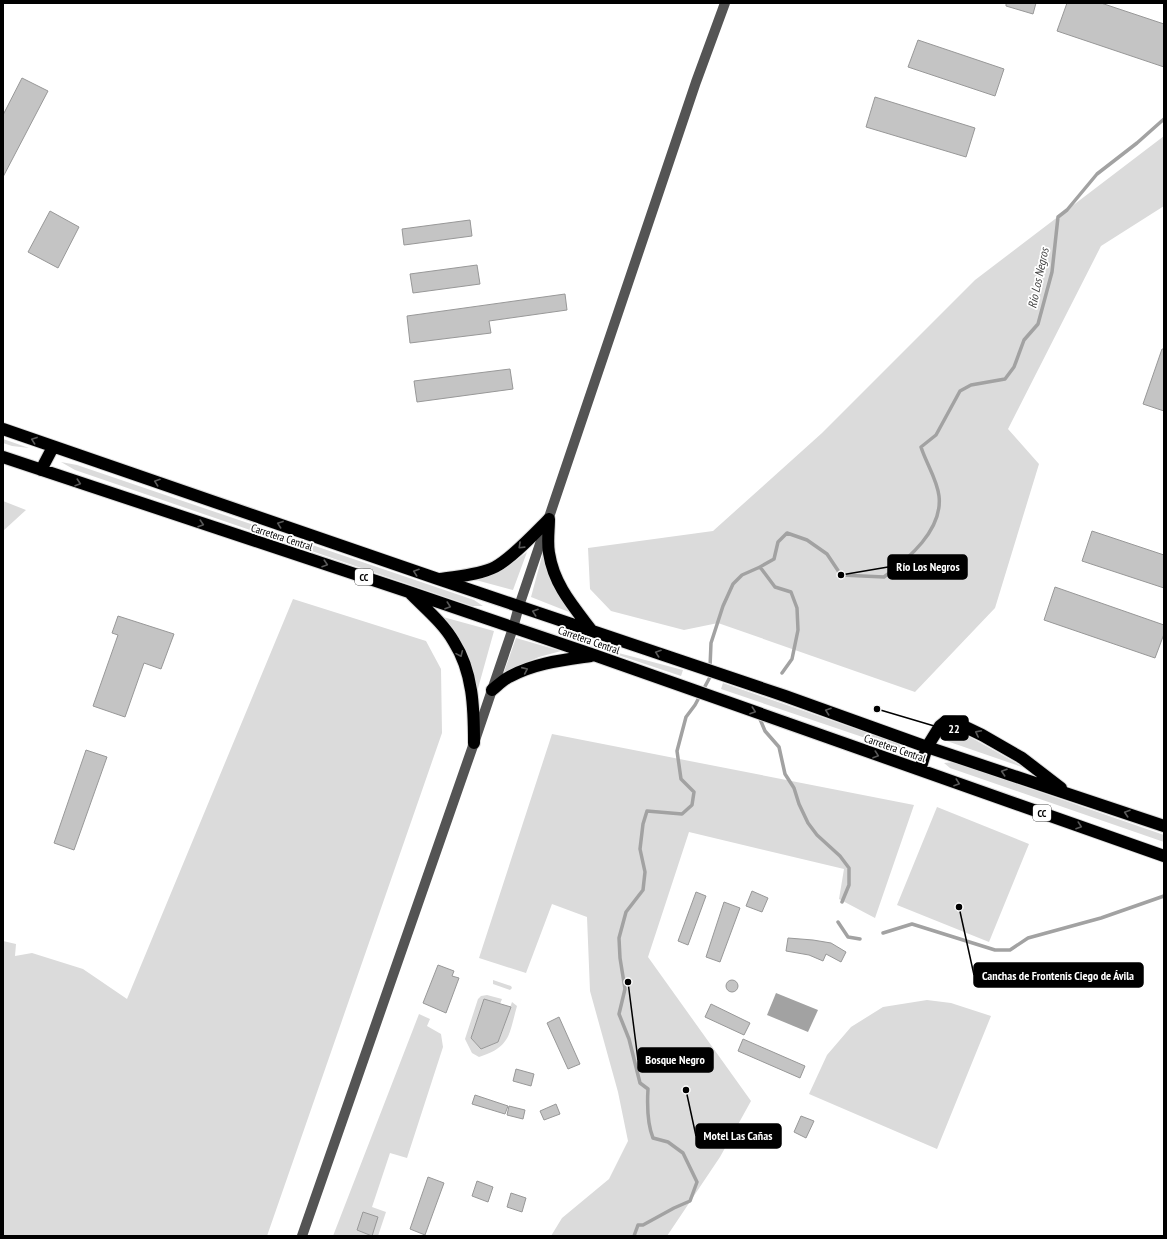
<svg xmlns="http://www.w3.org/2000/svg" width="1167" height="1239" font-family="'PT Sans Narrow',sans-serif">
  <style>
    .green { fill: #dbdbdb }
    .water { fill: #a2a2a2 }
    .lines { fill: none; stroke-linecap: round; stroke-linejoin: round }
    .stream { stroke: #a2a2a2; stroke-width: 3.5 }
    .building { fill: #c4c4c4; stroke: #989898 }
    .highway-casing { stroke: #dbdbdb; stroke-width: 14 }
    .minor { stroke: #545454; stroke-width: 10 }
    .highway { stroke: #000; stroke-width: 12 }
    .oneway { stroke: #595959 }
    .labels { text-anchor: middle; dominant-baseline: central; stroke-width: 3.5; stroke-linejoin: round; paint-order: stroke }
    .shield { fill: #fff; stroke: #4c4c4c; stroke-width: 1 }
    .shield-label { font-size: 10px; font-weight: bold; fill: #000 }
    .street-label { font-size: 11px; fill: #000; stroke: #fff }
    .water-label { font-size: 12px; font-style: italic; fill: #434343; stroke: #fff }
    .leader { fill: none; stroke: #000; stroke-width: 1.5 }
    .callout-dot { fill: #000; stroke: #fff; stroke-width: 1.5 }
    .callout { fill: #000; stroke: #000; stroke-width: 1.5 }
    .callout-label { font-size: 12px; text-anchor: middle; font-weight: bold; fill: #fff }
  </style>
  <rect width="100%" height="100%" fill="#fff"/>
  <!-- green -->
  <path class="green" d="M1164 136V206L1101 246 1008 429 1039 464 995 608 915 692 718 623 684 630 611 611 590 589 588 548 713 531 822 433 975 280Z
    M3 439 29 448 12 446 3 443Z
    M61 462 77 465 474 600 483 606H472L75 470Z
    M3 501 26 510 3 531Z
    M544 549 548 573 555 589 569 612 531 597Z
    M527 552 513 590 472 579 501 569 514 562Z
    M293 599 426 641 441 669 442 733 267 1236H3V941L16 944 15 956 32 953 83 969 127 999Z
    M443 617 494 631 477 692 470 660 459 639Z
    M528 625 592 646 683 670 681 676Z
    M516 638 561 651 539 657 504 672Z
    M723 683 897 743 903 748H895L721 689Z
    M950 728 956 729 1025 768 938 738V734L945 729Z
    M552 734 914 805 875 918 839 899 844 869 689 832 648 957 751 1101 720 1157 667 1236H551L562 1218 609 1179 628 1141 618 1092 590 991 587 917 552 904 526 973 479 958Z
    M953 762 1164 835V842L950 768 944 763Z
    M937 807 1029 844 989 942 897 905Z
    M493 980 511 986 512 988 510 990 493 984Z
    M487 995 502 999 500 1004 484 1000 471 1038 481 1049 498 1042 512 1002 517 1006C509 1034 511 1047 479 1057L472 1053 465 1039 478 999 481 996Z
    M927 1000 951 1003 991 1016 937 1149 809 1094 827 1055 851 1027 883 1007Z
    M419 1014 430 1019 427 1026 441 1034 443 1047 407 1158 390 1153 372 1207 386 1212 378 1236H333Z"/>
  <!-- water -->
  <path class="water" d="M776 993 818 1010 808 1032 767 1015Z"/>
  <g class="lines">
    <!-- stream -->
    <path class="stream" d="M760 567 775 587 791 592 797 608 798 630 792 659 782 673
      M710 667 711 643 723 606 733 584 742 575 760 567 774 559 778 542 787 533 807 540 827 554 841 575 884 577C908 559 943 530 939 496 937 479 926 463 921 447L936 435 960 391 971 385 1005 379 1014 367 1024 340 1038 324 1052 272 1058 217 1067 210 1097 174 1137 143 1164 119
      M760 719 765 731 779 747 785 774 794 788 799 804 808 823 817 835 840 856 849 868V885L842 902
      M838 922 848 937 860 939
      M883 933 912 924 995 950H1010L1028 938 1101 918 1164 896
      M634 1236 638 1225H643L674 1208 690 1201 697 1182 683 1153 668 1142 653 1138C647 1123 647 1106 648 1089L640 1083 629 1039 619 1014 625 989 620 958 619 938 626 912 643 890 645 872 640 849 643 824 647 811 682 814 692 805 694 792 681 779 677 751 686 717 695 705 710 677V674"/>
  </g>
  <!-- building -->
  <path class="building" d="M1006 3H1036L1033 14 1006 6Z
    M1067 3H1101L1164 24V67L1057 31Z
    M918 40 1004 69 995 96 908 67Z
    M22 78 48 91 3 177V115Z
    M875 97 975 128 966 157 866 127Z
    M50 211 79 227 58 268 28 252Z
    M470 220 472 236 404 245 402 229Z
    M477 265 480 284 413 293 410 274Z
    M565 294 567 310 489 321 491 333 410 343 407 316Z
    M1162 349H1164V411L1143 404Z
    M510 369 513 389 417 402 414 381Z
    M1092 531 1164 555V588L1082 561Z
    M1055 587 1164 625V634L1155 658 1044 620Z
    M118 616 174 634 161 669 144 663 125 717 93 706 118 635 112 633Z
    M86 750 107 757 74 850 54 843Z
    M752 891 768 898 762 912 746 906Z
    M696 892 706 896 688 945 678 941Z
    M724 902 740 908 720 962 706 957Z
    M788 938 813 940 831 943 846 952 841 962 826 954 823 961 809 955 786 951Z
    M438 965 454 971 452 976 459 978 446 1013 423 1003Z
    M726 986a6 6 0 1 1 12 0a6 6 0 1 1-12 0Z
    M484 999 511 1007 498 1042 481 1049 471 1038Z
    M711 1004 750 1023 744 1035 705 1017Z
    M559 1017 580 1064 568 1069 547 1023Z
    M743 1039 805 1066 800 1078 738 1051Z
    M516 1069 534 1074 531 1086 513 1081Z
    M475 1095 508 1106 505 1114 472 1104Z
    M556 1104 560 1114 544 1120 540 1111Z
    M509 1106 525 1110 523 1119 507 1115Z
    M801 1116 814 1121 806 1138 794 1132Z
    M428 1177 444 1183 425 1235 410 1229Z
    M477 1181 493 1187 488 1202 472 1196Z
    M511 1193 526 1198 522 1212 507 1207Z
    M363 1212 378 1217 372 1236 357 1230Z"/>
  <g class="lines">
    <defs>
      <path id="highway" d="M3 429 438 579 785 696 927 747 1164 826
        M3 457 409 592 594 655 1164 856
        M41 470 53 447
        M549 519C549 530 547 542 549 553 554 585 573 606 592 631
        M440 579C458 576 479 575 495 567 512 558 535 533 549 519
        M411 594C426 609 444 624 454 642 473 672 474 708 474 743
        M492 690C497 686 503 680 509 677 534 663 563 660 591 656
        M920 770 927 747 940 726 945 722H953L957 723 982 735 1022 758 1061 788"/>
    </defs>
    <!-- highway casing -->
    <use href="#highway" class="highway-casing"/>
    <!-- minor -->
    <path class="minor" d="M302 1236 474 743 513 628 519 606 696 82 725 3"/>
    <!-- highway -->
    <use href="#highway" class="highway"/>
  </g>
  <!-- one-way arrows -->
  <defs><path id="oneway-chevron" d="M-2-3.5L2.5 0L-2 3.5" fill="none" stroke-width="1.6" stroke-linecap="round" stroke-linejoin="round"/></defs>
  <g class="oneway">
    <use href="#oneway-chevron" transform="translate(34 440) rotate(-160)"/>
    <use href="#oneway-chevron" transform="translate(157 482) rotate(-161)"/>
    <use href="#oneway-chevron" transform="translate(78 483) rotate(18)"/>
    <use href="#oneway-chevron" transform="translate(201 524) rotate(18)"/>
    <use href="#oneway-chevron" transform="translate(280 524) rotate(-160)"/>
    <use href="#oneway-chevron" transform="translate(521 546) rotate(136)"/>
    <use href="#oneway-chevron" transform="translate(325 564) rotate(18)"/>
    <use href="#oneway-chevron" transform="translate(416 572) rotate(-161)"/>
    <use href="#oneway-chevron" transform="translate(448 606) rotate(19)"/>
    <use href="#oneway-chevron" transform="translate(535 612) rotate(-161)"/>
    <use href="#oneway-chevron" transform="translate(658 653) rotate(-161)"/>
    <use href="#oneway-chevron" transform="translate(460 654) rotate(66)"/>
    <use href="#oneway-chevron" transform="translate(525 670) rotate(-24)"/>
    <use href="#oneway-chevron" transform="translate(753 711) rotate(19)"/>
    <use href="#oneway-chevron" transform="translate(828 711) rotate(-161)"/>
    <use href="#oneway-chevron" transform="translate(978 733) rotate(-153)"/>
    <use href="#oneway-chevron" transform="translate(876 755) rotate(19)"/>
    <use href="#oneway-chevron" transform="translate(1004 772) rotate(-162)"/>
    <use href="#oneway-chevron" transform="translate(957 783) rotate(19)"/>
    <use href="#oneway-chevron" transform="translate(1127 813) rotate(-162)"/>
    <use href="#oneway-chevron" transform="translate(1079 826) rotate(19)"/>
  </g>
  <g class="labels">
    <!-- shield labels -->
    <g class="shield">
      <rect x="355" y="569" width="18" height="16" rx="3"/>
      <rect x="1033" y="805" width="18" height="16" rx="3"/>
    </g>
    <g class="shield-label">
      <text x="364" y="577">CC</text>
      <text x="1042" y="813">CC</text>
    </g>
    <!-- street labels -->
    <g class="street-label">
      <text transform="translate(282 537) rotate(18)">Carretera Central</text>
      <text transform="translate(589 640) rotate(19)">Carretera Central</text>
      <text transform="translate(895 748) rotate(19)">Carretera Central</text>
    </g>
    <!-- water labels -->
    <g class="water-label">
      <text transform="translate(1038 278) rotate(-78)">Río Los Negros</text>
    </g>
  </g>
  <!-- callouts -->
  <path class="leader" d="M841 575L888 567M877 709L941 728M959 907L974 975M628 982L638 1060M686 1090L696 1136"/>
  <g class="callout-dot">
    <circle cx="841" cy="575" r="4"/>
    <circle cx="877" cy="709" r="4"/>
    <circle cx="959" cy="907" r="4"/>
    <circle cx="628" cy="982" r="4"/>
    <circle cx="686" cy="1090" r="4"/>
  </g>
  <g class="callout">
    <rect x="888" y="555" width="79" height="24" rx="4"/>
    <rect x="941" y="716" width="27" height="24" rx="4"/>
    <rect x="974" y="963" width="169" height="24" rx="4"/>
    <rect x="638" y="1048" width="75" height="24" rx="4"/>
    <rect x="696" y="1124" width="85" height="24" rx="4"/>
  </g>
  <g class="callout-label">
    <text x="928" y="571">Río Los Negros</text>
    <text x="954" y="733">22</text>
    <text x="1058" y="980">Canchas de Frontenis Ciego de Ávila</text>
    <text x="675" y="1064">Bosque Negro</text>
    <text x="738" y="1140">Motel Las Cañas</text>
  </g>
  <!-- border -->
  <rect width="1167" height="1239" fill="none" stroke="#000000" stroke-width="8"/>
</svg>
